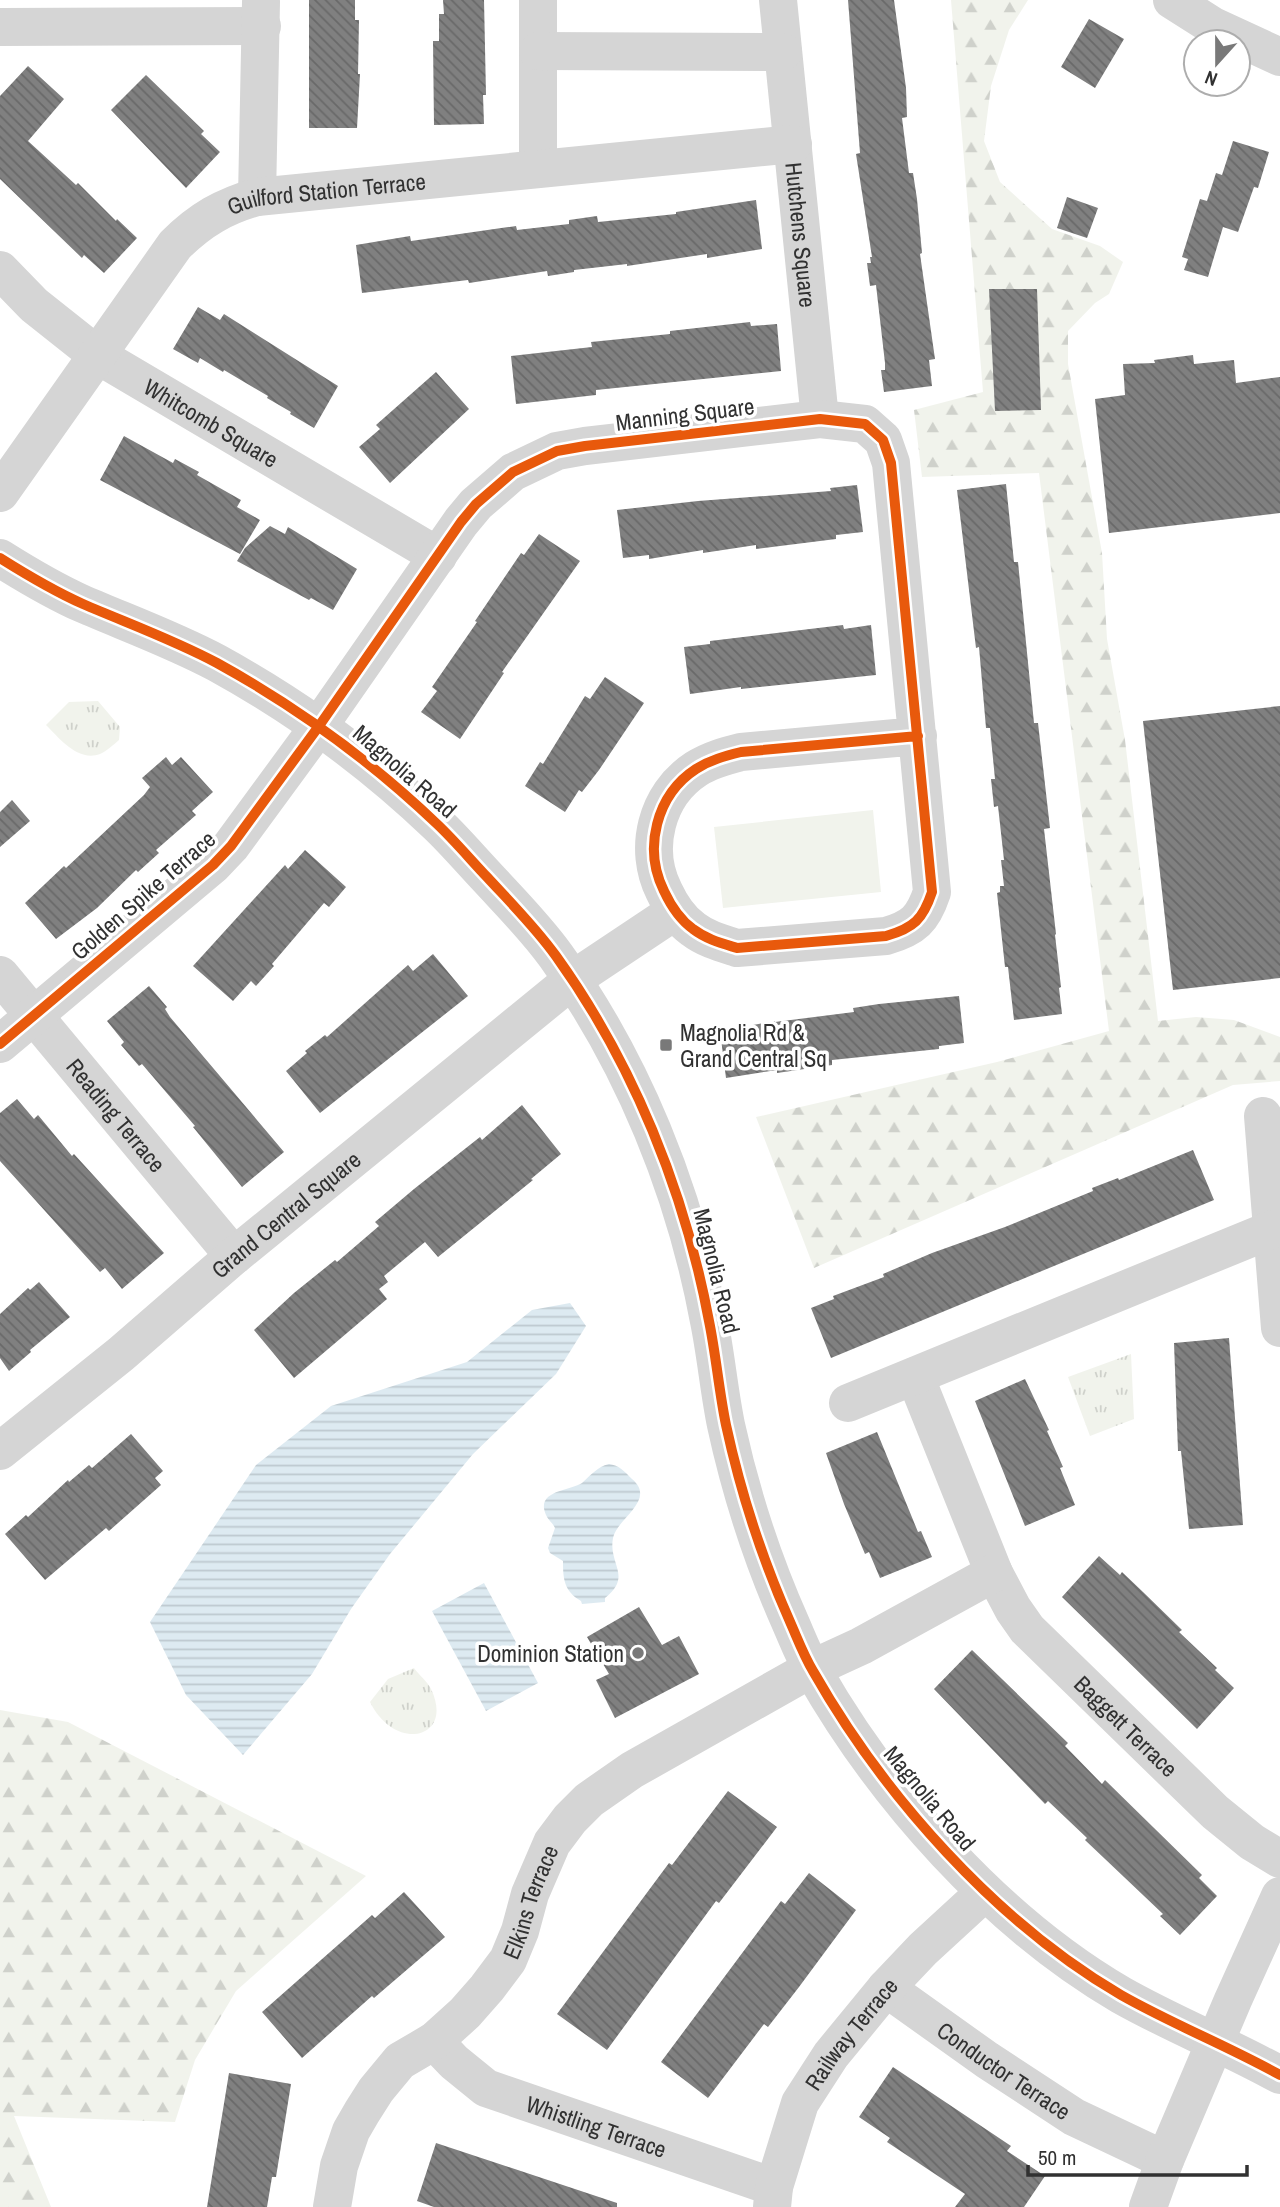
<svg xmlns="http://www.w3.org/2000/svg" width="1280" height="2207" font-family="'Archivo Narrow',sans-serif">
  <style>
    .grass { fill: #f1f3ec }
    .forest { fill: url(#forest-firs) }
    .park { fill: url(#park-tufts) }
    .water { fill: url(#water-rules) }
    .building { fill: url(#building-back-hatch) }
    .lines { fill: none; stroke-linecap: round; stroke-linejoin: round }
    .minor { stroke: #d5d5d5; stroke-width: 38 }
    .cycleway-casing { stroke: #fff; stroke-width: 15 }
    .cycleway { stroke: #e8590c; stroke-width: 10 }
    .poi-dot { fill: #797979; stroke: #fff; stroke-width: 2.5 }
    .labels { text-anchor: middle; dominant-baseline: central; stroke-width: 7; stroke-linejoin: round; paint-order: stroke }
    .street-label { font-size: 23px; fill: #313131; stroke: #fff }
    .poi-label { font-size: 23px; fill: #313131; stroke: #fff; text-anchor: start }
  </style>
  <defs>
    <pattern id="forest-firs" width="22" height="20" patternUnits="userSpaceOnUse" patternTransform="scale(1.75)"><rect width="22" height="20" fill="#f1f3ec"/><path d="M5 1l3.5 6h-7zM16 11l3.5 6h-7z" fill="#cfd1cb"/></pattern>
    <pattern id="park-tufts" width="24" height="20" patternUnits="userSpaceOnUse" patternTransform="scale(1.75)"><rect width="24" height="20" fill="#f1f3ec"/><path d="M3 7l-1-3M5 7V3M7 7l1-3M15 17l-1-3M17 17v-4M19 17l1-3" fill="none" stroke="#cfd1cb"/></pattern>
    <pattern id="water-rules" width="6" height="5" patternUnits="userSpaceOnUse" patternTransform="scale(1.75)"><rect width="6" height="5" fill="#ddeaf1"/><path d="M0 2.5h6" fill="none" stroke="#bec9cf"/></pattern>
    <pattern id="building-back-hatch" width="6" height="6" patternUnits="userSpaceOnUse" patternTransform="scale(1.75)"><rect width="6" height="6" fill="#808080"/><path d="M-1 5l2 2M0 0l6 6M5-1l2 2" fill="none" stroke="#696969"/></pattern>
  </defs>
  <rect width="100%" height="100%" fill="#fff"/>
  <!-- grass -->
  <path class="grass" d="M873 810 881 892 723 908 714 827Z"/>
  <!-- forest -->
  <path class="forest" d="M951 0H1028L1009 30 991 86 984 141 1000 182 1052 229 1100 246 1123 262 1109 294 1095 303 1068 331V364L1102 553 1107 639 1125 740 1158 1021 1196 1017 1234 1020 1280 1037V1081L1233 1085 814 1268 756 1117 997 1062 1109 1031 1039 473 922 477 914 410 983 392Z
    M0 1710 68 1722 366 1876 236 1991 195 2060 175 2122 14 2116 51 2207H0Z"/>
  <!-- park -->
  <path class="park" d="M98 701 120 727 119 740C113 745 107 751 100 754 78 762 60 739 46 725L69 702Z
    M1131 1354 1134 1419 1090 1436 1068 1377Z
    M414 1668C419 1675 428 1682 431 1689 455 1739 395 1753 370 1702L388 1679Z"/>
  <!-- water -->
  <path class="water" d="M570 1303 586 1326 556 1374 473 1454 390 1554 351 1609 312 1674 243 1755 186 1695 150 1622 256 1465 331 1406 467 1362 532 1310Z
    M609 1464C619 1465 625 1472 632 1479 657 1500 617 1518 613 1538 608 1564 633 1576 605 1598V1602L582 1604 581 1601C564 1591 563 1579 563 1561L550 1553 548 1548 555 1528C553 1523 548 1520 546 1515 535 1490 570 1491 582 1483 591 1475 597 1467 609 1464Z
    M484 1583 538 1683 486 1711 432 1611Z"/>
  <!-- building -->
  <path class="building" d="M309 0H355V20H359L358 74H360L357 128H309Z
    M443 0H484L486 95H483L484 124 434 125 433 41H439V14H444Z
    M848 0H894L906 88 907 117 902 118 909 173H913L917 199 922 253 920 254 935 359 929 360 932 386 884 392 881 370H885V363L876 285 870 286 867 263H871L870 257H872L856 154 860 153Z
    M1089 19 1124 39 1095 88 1061 67Z
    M28 66 64 99 28 141 76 185 78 183 116 221 117 219 137 238 104 273 84 255 82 258 0 179V96Z
    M146 75 204 131 201 134 220 152 186 188 111 110Z
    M1233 141 1269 152 1258 188 1254 187 1238 232 1223 227 1208 277 1184 270 1188 259 1182 257 1200 199 1207 201 1216 173 1222 175Z
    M1067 197 1098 208 1087 238 1057 228Z
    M756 200 762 249 707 258V254L627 266V264L574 270V272L548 276 547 271 469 283 468 280 362 293 356 245 410 236 411 241 516 226 517 230 569 224V220L597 216 598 222 676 214V212Z
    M989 289H1037L1041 410 995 411Z
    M198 307 220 320 224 314 338 386 314 428 290 414 291 412 267 398 268 396 224 370 223 372 200 358 198 363 173 349Z
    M750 322 751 326 777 324 781 371 596 390V395L516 404 511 356 592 347 591 342 670 334V331Z
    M1193 355 1194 364 1234 360 1236 383 1280 377V513L1109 533 1095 399 1125 395 1123 364 1155 363 1154 360Z
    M436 372 469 409 390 483 359 447 380 429 376 425Z
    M124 436 173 463 175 459 199 472 197 475 241 500 237 507 260 520 240 554 100 480Z
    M1006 484 1014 562H1018L1034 723H1038L1050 828 1044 829 1056 934 1055 935 1061 987 1059 988 1062 1014 1014 1020 1008 967H1005L997 893 1000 892V886H1004L1001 860H1004L998 806 994 807 991 779H995L990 728H986L979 647 976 648 957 490Z
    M857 485 863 532 836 535V539L756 549V545L703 553V550L649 559V555L623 558 617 510 698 501 831 491 830 488Z
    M270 526 285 534 288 527 357 569 333 610 311 598 309 600 237 561 245 548Z
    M539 534 580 561 502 672 504 673 460 739 421 712 437 691 432 687 477 622 475 621 521 553 524 555Z
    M843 625 844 629 871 625 876 675 741 689V687L690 694 684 647 710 644V641Z
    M605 677 644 703 599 770 582 792 579 790 565 812 525 786 540 762 543 764 585 696 590 699Z
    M1280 706V978L1173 990 1143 721Z
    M166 757 172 765 181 757 213 792 192 811 196 815 156 850 159 853 138 872 136 870 97 908 56 939 25 903 64 866 66 868 144 795 150 787 142 778Z
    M12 800 30 821 0 847V812Z
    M305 850 346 887 329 907 324 903 272 964 274 966 256 986 251 981 233 1001 193 966 285 865 288 869Z
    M433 954 468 996 320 1113 286 1071 307 1053 305 1051 325 1035 327 1037 408 965 413 971Z
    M149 986 167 1007 165 1009 170 1017 284 1152 242 1187 193 1127 195 1126 142 1064 139 1066 121 1045 124 1042 107 1021Z
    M959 996 964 1043 939 1046V1049L832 1060V1065L777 1073V1070L726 1078 720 1031 775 1021V1022L854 1012 853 1008 879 1004Z
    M17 1099 34 1119 38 1115 72 1156 74 1154 164 1253 122 1289 105 1268 100 1272 0 1161V1113Z
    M522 1105 561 1154 531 1179 533 1180 438 1257 425 1242 384 1276 388 1282 379 1289 387 1299 294 1378 254 1330 294 1293 335 1260 337 1262 379 1226 375 1222 414 1189 480 1137 482 1140Z
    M1193 1150 1214 1200 831 1358 811 1308 834 1299 833 1296 884 1277 883 1274 932 1253 1005 1227 1093 1191 1092 1188 1118 1178 1119 1180Z
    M39 1282 70 1317 30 1350 31 1352 9 1371 0 1358V1314L28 1288 30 1290Z
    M1229 1338 1243 1525 1189 1529 1181 1451H1178L1174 1343Z
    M1025 1379 1049 1430 1047 1431 1063 1467 1060 1468 1075 1505 1025 1526 975 1401Z
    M877 1432 918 1532 921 1531 932 1557 880 1578 869 1552 865 1554 844 1504 826 1453Z
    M131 1434 163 1471 155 1478 161 1485 109 1531 106 1528 45 1580 5 1534 26 1515 28 1517 68 1480 69 1482 89 1465 92 1468Z
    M1099 1556 1120 1575 1122 1572 1143 1592 1182 1630 1179 1632 1217 1668 1215 1670 1234 1688 1197 1729 1062 1597Z
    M639 1607 662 1645 679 1636 699 1674 615 1718 596 1680 609 1674 587 1637Z
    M972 1650 1068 1743 1065 1746 1102 1784 1105 1780 1202 1875 1199 1878 1217 1896 1180 1935 1160 1916 1163 1914 1085 1840 1087 1838 1048 1801 1045 1804 934 1689Z
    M728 1791 777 1827 719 1903 716 1901 607 2050 557 2014 669 1863 672 1865Z
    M809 1873 856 1910 799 1987 768 2027 764 2024 708 2098 661 2062 781 1901 785 1904Z
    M404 1892 445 1937 374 1998 372 1996 302 2058 262 2012 372 1915 375 1918Z
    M893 2067 1011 2146 1007 2151 1045 2176 1024 2207H955L965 2194 887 2142 890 2138 859 2117Z
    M229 2073 291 2084 276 2177H272L267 2207H207Z
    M436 2143 617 2203V2207H434L417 2201Z"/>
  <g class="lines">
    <!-- minor -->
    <g class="minor">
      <path d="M538 0V169"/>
      <path id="s1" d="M778 0 820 419"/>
      <path d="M1172 0 1213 26 1280 57"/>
      <path d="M0 27 262 26"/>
      <path d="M538 51 783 52"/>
      <path d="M257 197 261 2"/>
      <path id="s2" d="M0 270 34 305 97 355 438 556"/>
      <path id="s3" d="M0 493 175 245C200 220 224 206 257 197L793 144"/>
      <path d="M0 558C27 575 54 591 83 604 127 623 174 640 217 663 297 707 371 761 437 824 454 840 470 859 487 877 511 903 536 928 556 956 633 1063 685 1192 709 1321 716 1355 719 1391 726 1425 741 1494 762 1559 791 1624 798 1640 804 1656 813 1671 884 1796 996 1922 1121 1995 1172 2024 1228 2046 1280 2075"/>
      <path id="s4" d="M0 975 234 1256"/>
      <path d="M0 1044 213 865 231 846 319 726 461 522 476 504 513 472 557 451 585 446 820 419 865 424 883 440 891 463 932 892C923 919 914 928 886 936L737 948C721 943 706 939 693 929 679 919 671 906 664 891 643 849 656 795 696 769 710 760 725 756 741 752L918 736"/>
      <path d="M1263 1116 1280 1328"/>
      <path id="s5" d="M915 1376 994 1573 1013 1609 1027 1629 1215 1812 1252 1842 1280 1859"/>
      <path d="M848 1403 1273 1229"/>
      <path id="s6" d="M0 1451 121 1354 234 1256 572 980 674 912"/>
      <path id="s7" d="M886 1988 987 2060 1074 2117 1165 2160"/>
      <path id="s8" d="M434 2041 454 2062 486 2088 774 2187"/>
      <path id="s9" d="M332 2207 339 2166 351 2131 362 2112 376 2090 400 2061 434 2041 465 2013 487 1988 508 1960 520 1931 530 1894 552 1843 570 1819 589 1800 632 1770 811 1669 861 1646 994 1573"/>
      <path id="s10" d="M772 2207 774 2187 800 2103 831 2055 886 1988 923 1949 985 1892"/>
      <path d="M1148 2207 1165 2160 1233 2000 1280 1896"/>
    </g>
    <defs>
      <path id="cycleway" d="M0 558C27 575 54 591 83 604 127 623 174 640 217 663 297 707 371 761 437 824 454 840 470 859 487 877 511 903 536 928 556 956 633 1063 685 1192 709 1321 716 1355 719 1391 726 1425 741 1494 762 1559 791 1624 798 1640 804 1656 813 1671 884 1796 996 1922 1121 1995 1172 2024 1228 2046 1280 2075
        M0 1044 213 865 231 846 319 726 461 522 476 504 513 472 557 451 585 446 820 419 865 424 883 440 891 463 932 892C923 919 914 928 886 936L737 948C721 943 706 939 693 929 679 919 671 906 664 891 643 849 656 795 696 769 710 760 725 756 741 752L918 736"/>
    </defs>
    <!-- cycleway casing -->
    <use href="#cycleway" class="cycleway-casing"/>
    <!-- cycleway -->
    <use href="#cycleway" class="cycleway"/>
  </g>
  <!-- markers -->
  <g class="poi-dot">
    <rect x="659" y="1038" width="14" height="14" rx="3.5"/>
    <circle cx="638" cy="1653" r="7"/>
  </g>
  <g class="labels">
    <!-- street labels -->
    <g class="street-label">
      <text stroke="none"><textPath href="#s3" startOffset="469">Guilford Station Terrace</textPath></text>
      <text stroke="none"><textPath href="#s1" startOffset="236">Hutchens Square</textPath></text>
      <text transform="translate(685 414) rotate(-7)">Manning Square</text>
      <text stroke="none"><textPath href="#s2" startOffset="262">Whitcomb Square</textPath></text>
      <text transform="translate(405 771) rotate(41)">Magnolia Road</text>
      <text transform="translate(143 895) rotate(-41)">Golden Spike Terrace</text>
      <text stroke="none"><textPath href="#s4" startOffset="182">Reading Terrace</textPath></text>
      <text stroke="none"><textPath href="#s6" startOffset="371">Grand Central Square</textPath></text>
      <text transform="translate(717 1271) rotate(76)">Magnolia Road</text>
      <text stroke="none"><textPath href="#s5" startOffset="416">Baggett Terrace</textPath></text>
      <text transform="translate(930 1798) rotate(50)">Magnolia Road</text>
      <text stroke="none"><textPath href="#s9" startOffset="376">Elkins Terrace</textPath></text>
      <text stroke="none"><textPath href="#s10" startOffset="194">Railway Terrace</textPath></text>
      <text stroke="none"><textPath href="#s7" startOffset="144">Conductor Terrace</textPath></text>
      <text stroke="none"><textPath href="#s8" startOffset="187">Whistling Terrace</textPath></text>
    </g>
    <!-- poi labels -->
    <g class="poi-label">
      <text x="680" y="1032">Magnolia Rd &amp;<tspan x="680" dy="26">Grand Central Sq</tspan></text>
      <text x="624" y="1653" text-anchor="end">Dominion Station</text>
    </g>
  </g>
  <!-- north arrow -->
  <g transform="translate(1217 63) rotate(201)"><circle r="33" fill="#ffffff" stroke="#adadad" stroke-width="2"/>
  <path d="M0-5L12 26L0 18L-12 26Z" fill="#797979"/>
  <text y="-10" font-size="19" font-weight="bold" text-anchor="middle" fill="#313131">N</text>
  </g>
  <!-- scale -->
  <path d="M1028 2165v10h219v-10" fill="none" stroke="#313131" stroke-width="3.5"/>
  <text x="1038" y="2165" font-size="21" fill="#313131" stroke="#ffffff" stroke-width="5" paint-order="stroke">50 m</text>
</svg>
